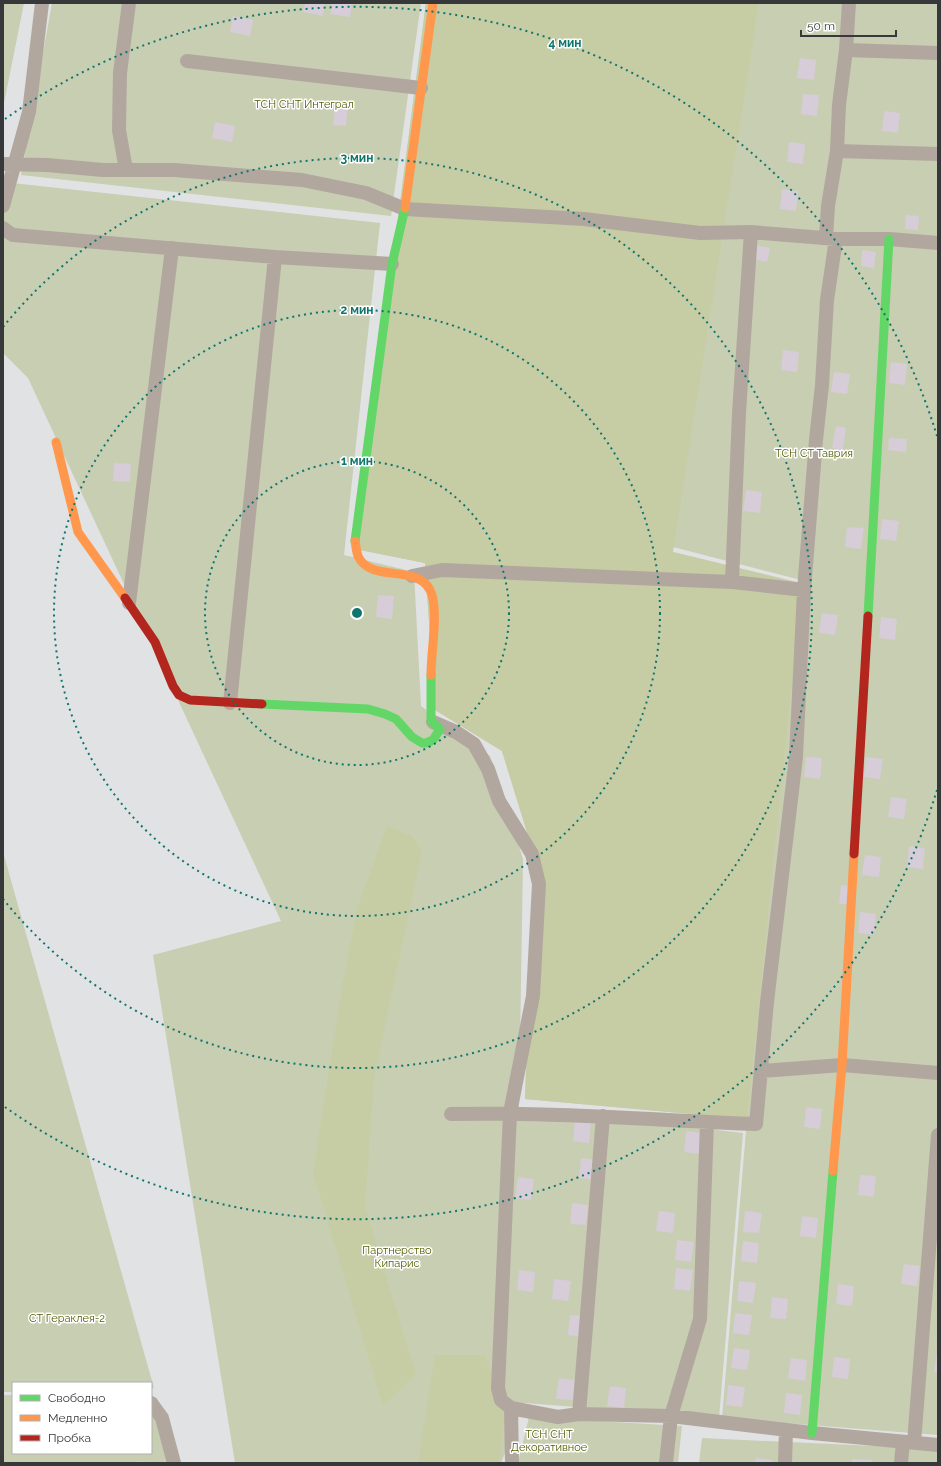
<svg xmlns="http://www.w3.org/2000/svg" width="941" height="1466" font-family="Raleway,sans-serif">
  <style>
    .green { fill: #c8ceb1; fill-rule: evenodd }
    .forest { fill: #c6cda5 }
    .building { fill: #d6cdd9 }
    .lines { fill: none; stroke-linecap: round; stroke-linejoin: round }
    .street { stroke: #b2a79e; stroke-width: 14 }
    .fast { stroke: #63d668; stroke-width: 9 }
    .slow { stroke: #ff974d; stroke-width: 9 }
    .jam { stroke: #b3261e; stroke-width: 9 }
    .ring { fill: none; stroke: #0f766e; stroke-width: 2; stroke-dasharray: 2 4 }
    .labels { text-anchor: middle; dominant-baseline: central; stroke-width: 3; stroke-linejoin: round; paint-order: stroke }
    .park-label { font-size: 11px; fill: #535c00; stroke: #fff }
    .centre { fill: #0f766e; stroke: #fff; stroke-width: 2 }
    .ring-label { font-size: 12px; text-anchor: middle; font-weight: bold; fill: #0f766e; stroke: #fff; stroke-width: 3; stroke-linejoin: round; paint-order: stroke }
  </style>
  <rect width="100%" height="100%" fill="#e0e2e4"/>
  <!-- green -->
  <path class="green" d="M3 3H24L3 108Z
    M52 3H421L391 216 21 175Z
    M426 3H938V1435L722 1418 747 1119 525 1099 534 855 502 751 435 710 425 563 355 549ZM673 547 801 580V583L673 552Z
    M3 182 380 223 344 555 414 572 421 706 490 756 523 859 519 1107 743 1133 719 1418 524 1403 501 1463H235L153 955 281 921 28 378 3 353Z
    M3 852 154 1388H151V1383H13V1392H3Z
    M3 1395H13V1453H151V1397L157 1398 174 1463H3Z
    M529 1417 682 1426 678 1463H518Z
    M702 1438 938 1449V1463H699Z"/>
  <!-- forest -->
  <path class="forest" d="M426 3H759L673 552 802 584 747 1119 525 1099 534 855 502 751 435 710 425 563 355 549Z
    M387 826 412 836 422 851 374 1078 365 1207 416 1374 383 1406 313 1173 342 987 358 905Z
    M435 1355H485L505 1412 499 1463H418Z"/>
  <!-- building -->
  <path class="building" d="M305 3H325L323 16 303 12Z
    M332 3H352L350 17 330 14Z
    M233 16 253 20 250 36 230 32Z
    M800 58 816 60 814 80 797 78Z
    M803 94 819 95 817 116 801 114Z
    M335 103 348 105 346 126 333 125Z
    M884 111 900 113 898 133 882 131Z
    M215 122 235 126 232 142 212 138Z
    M789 142 805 144 803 164 787 162Z
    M782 189 798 191 796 211 780 209Z
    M906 215 919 216 918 230 905 229Z
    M755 245 770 248 767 262 752 259Z
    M862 250 876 252 874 268 861 266Z
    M783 350 799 352 797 372 781 370Z
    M891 362 907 364 905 385 889 383Z
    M834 372 850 374 847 394 831 392Z
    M836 426 846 428 843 450 832 448Z
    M889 438 907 439 906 452 888 450Z
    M114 463 131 464 130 482 113 481Z
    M746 490 762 492 760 513 743 511Z
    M882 519 899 521 896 541 880 539Z
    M847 527 864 528 861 549 845 547Z
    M378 595 394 596 392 619 376 617Z
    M822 613 838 615 835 635 819 633Z
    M881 617 897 619 895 640 879 638Z
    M806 757 822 758 820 779 804 777Z
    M866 757 883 759 880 779 864 777Z
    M891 797 907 799 904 819 888 817Z
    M909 846 925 848 923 869 907 867Z
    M865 855 881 857 879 877 862 875Z
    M841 885 851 886 850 904H839Z
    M860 912 876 914 874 935 858 933Z
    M806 1107 822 1109 820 1129 804 1127Z
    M575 1120 591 1122 589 1143 573 1141Z
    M686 1131 702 1133 700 1154 684 1152Z
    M581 1158 597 1160 595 1180 579 1178Z
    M860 1175 876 1176 874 1197 858 1195Z
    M518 1177 534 1179 531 1200 515 1198Z
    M572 1203 588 1205 586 1225 570 1224Z
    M659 1211 675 1213 673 1233 656 1231Z
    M745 1211 762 1213 759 1233 743 1232Z
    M802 1216 818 1218 816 1238 800 1236Z
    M677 1240 694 1242 691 1262 675 1260Z
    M743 1241 759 1243 757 1263 741 1261Z
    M904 1264 920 1266 917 1286 901 1284Z
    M676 1268 693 1270 690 1291 674 1289Z
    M519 1270 535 1272 533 1292 517 1290Z
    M554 1279 571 1281 568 1301 552 1299Z
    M739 1281 756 1283 753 1303 737 1301Z
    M838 1284 854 1286 852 1306 836 1304Z
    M772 1297 788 1299 786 1319 770 1318Z
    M735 1313 752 1315 749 1335 733 1333Z
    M570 1315 586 1316 584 1337 568 1335Z
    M734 1348 750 1350 747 1370 731 1368Z
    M937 1352H938V1373L934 1372Z
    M834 1357 850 1359 848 1379 832 1377Z
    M791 1358 807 1360 805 1381 788 1378Z
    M559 1378 575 1380 573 1400 556 1399Z
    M728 1385 745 1387 742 1407 726 1405Z
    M610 1386 626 1388 624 1408 607 1406Z
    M786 1393 802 1395 800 1415 784 1413Z
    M756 1458 772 1460 771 1463H755Z
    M852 1459 872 1460V1463H852Z
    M138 1461 152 1462V1463H137Z"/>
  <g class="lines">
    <!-- street -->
    <path class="street" d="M846 50 938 53
      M187 61 421 88
      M837 151 938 154
      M3 164 47 165 103 170H174L302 180 366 193 405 209 584 219 700 233 751 232 836 239H889L938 243
      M126 170 119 130 120 73 129 3
      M3 206 29 112 42 3
      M3 228 8 232 13 235 275 257 392 264
      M826 238 828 206 837 151 839 105 846 50 849 3
      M412 576 442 570 732 582 804 590
      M732 582 739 413 751 232
      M129 603 172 248
      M230 703 275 257
      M433 722 456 732 474 744 488 769 499 801 532 854 539 884 533 996 510 1113 498 1388 501 1400 511 1408 558 1417 579 1414 671 1416 812 1433 938 1445
      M761 1071 842 1065 938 1073
      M451 1114C553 1112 654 1120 756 1124L767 1002 796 757 804 590 816 440 822 385 827 300 836 239
      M151 1403 162 1418 174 1463
      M511 1408 512 1463
      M579 1414 603 1116
      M914 1443 938 1135
      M666 1463 671 1416 700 1319 707 1122
      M785 1463 786 1430
      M901 1463 903 1442"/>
    <!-- fast -->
    <path class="fast" d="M355 541 392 264 405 208
      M868 616 889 239
      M262 704 368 709 385 714 396 719 412 737 422 743H426L433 740 440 729 431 721V675
      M812 1433 833 1171"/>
    <!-- slow -->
    <path class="slow" d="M405 208 433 3
      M56 442 78 532 125 598
      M355 541C356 545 356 551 358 556 371 585 422 561 432 595 438 617 431 651 431 675
      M833 1171 842 1065 854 854"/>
    <!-- jam -->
    <path class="jam" d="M125 598 155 642 173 686 179 695 190 700 262 704
      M854 854 868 616"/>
  </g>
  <!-- distance rings -->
  <g class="ring">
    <circle cx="357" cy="613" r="152"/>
    <circle cx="357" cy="613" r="303"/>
    <path d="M3 327A455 455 0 1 1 3 899"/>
    <path d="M937 790A607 607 0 0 1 5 1107M5 119A607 607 0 0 1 937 436"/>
  </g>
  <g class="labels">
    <!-- park labels -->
    <g class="park-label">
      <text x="304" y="104">ТСН СНТ Интеграл</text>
      <text x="814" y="453">ТСН СТ Таврия</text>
      <text x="397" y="1250">Партнерство<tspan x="397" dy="13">Кипарис</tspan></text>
      <text x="67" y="1318">СТ Гераклея-2</text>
      <text x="549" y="1434">ТСН СНТ<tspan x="549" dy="13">Декоративное</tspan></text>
    </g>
  </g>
  <circle cx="357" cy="613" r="6" class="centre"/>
  <g class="ring-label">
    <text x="565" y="47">4 мин</text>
    <text x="357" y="162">3 мин</text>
    <text x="357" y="314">2 мин</text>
    <text x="357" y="465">1 мин</text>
  </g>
  <!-- border -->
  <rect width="941" height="1466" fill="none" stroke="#373839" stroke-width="8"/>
  <!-- legend -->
  <rect x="12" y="1382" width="140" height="72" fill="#ffffff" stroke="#afafb0"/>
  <rect x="20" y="1395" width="20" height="6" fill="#63d668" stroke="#afafb0"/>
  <text x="48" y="1402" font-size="12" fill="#373839">Свободно</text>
  <rect x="20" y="1415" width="20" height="6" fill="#ff974d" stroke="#afafb0"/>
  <text x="48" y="1422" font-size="12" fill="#373839">Медленно</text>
  <rect x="20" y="1435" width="20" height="6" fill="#b3261e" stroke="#afafb0"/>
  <text x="48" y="1442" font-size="12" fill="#373839">Пробка</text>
  <!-- scale -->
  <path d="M801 30v6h95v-6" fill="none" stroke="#373839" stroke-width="2"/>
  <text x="807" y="30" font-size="12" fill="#373839" stroke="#ffffff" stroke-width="3" paint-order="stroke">50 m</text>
</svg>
